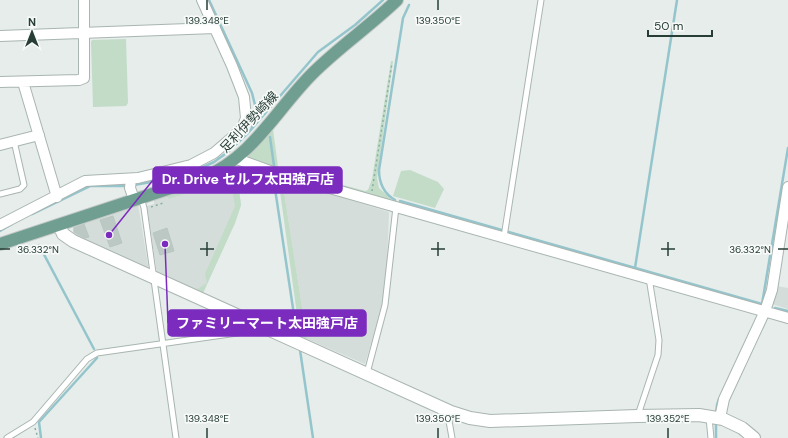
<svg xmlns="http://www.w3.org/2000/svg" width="788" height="438" font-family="'DM Sans','Noto Sans JP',sans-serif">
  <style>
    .built { fill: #d4ddd9 }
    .green { fill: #c2dcc8 }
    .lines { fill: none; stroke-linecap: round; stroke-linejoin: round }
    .stream { stroke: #95c5cc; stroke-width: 2.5 }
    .building { fill: #bcc8c3; stroke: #b9c7c1 }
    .service-casing { stroke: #a9b5b1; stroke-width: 7 }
    .minor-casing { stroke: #a9b5b1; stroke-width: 12 }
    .tertiary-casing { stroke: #a9b5b1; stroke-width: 14 }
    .primary-casing { stroke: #c3c9c7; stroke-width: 14 }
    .path { stroke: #8aaea1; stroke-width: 1.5; stroke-dasharray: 2 3; stroke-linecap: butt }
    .service { stroke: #fff; stroke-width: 5 }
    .minor { stroke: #fff; stroke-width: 10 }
    .tertiary { stroke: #fff; stroke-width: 12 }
    .primary { stroke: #709e91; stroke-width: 12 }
    .ticks { fill: none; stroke: #273e37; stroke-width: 1.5 }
    .labels { text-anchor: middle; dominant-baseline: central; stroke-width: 3.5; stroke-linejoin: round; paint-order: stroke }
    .street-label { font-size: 13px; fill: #273e37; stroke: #f7faf8 }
    .ticks-label { font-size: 10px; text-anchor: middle; fill: #273e37; stroke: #f7faf8; stroke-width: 3.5; stroke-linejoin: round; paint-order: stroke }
    .leader { fill: none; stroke: #7b2cbf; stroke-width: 1.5 }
    .callout-dot { fill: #7b2cbf; stroke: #f7faf8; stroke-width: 1.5 }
    .callout { fill: #7b2cbf; stroke: #7b2cbf; stroke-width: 1.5 }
    .callout-label { font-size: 14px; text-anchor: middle; font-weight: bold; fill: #fff }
  </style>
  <rect width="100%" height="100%" fill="#e6edea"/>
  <!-- built -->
  <path class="built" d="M236 168 241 205 235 223 203 293 157 273 147 206 154 204V199L166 194 168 199 198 184Z
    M282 179 389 212 387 266 383 303 365 364 307 339Z
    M138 204 149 271 76 239 73 232V226Z
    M776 286 788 288V309L772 304Z"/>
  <!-- green -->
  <path class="green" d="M126 39 128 103 126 106 93 107 91 42 92 40Z
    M391 61H393L377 178 379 188 392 200V202L243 160 273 129 278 167 365 191 368 190 372 179Z
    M233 167 236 168 241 205 235 223 203 293 196 290 207 283 205 274 235 206 231 184 215 189 211 179Z
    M410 170 438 182 444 189 435 208 393 196 401 171Z
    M278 177 282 179 307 339 300 336Z
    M198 184 199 189 168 199 166 194Z"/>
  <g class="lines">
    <!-- stream -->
    <path class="stream" d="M209 0 252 93 257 113
      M252 128V113L255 109
      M270 137 274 166
      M274 182 297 335
      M134 185 157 181 197 170 214 162 228 152 248 133 318 52 355 25 383 0
      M395 200C383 193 379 183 379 170L403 18 409 5
      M400 201 762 304 788 148
      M32 214 90 186H127
      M0 231 12 224
      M39 245 94 349
      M635 268 677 0
      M775 308 788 311
      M300 350 313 438
      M716 413 717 405 719 399
      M41 438 39 422 97 358
      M716 438V422"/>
  </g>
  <!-- building -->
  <path class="building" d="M113 216 122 243 110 247 100 220Z
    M84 224 89 237 85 238 74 232V228Z
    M167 228 174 251 160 255 153 233Z"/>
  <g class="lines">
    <defs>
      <path id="service" d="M0 194 20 189 24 185 14 141
        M141 198 144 208 176 438
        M504 237 541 0
        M367 373 385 305 396 207
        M451 412 449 421 452 438
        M638 415 658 355 659 340 649 278
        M709 418 711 438
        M7 438 33 422 87 359 97 353 251 331 259 327"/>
      <path id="minor" d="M0 36 215 28
        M0 82 79 80 84 78V0
        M23 82 57 197
        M0 145 39 135
        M237 159 270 171 396 207 788 318
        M131 179 130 188 134 199
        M0 225 85 181 138 178 191 165 214 153 242 129 246 118 244 97 232 66 202 0
        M720 418 724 399 765 311 772 290 788 187"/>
      <path id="tertiary" d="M59 225 63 234 73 241 451 412 470 418 490 421 637 416 699 415 723 419 742 428 754 438"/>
      <path id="primary" d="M0 244 204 177C252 158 277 109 312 74 339 47 370 26 397 0"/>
    </defs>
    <!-- service casing -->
    <use href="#service" class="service-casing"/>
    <!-- minor casing -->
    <use href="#minor" class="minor-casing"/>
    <!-- tertiary casing -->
    <use href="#tertiary" class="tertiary-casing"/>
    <!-- primary casing -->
    <use href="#primary" class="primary-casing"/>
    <!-- path -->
    <path class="path" d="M372 191 392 63
      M151 207 163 203
      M35 428 38 438"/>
    <!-- service -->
    <use href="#service" class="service"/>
    <!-- minor -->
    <use href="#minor" class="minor"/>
    <!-- tertiary -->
    <use href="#tertiary" class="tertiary"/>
    <!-- primary -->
    <use href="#primary" class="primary"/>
  </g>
  <!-- ticks -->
  <path class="ticks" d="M207 0V10M438 0V10M207 242V256M438 242V256M668 242V256M0 249H10M200 249H214M431 249H445M661 249H675M778 249H788M207 428V438M438 428V438M668 428V438"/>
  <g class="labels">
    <!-- street labels -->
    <g class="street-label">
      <text transform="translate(249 122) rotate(-47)">足利伊勢崎線</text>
    </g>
  </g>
  <g class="ticks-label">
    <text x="207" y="24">139.348°E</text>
    <text x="438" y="24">139.350°E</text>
    <text x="38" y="253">36.332°N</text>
    <text x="750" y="253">36.332°N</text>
    <text x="207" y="422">139.348°E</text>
    <text x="438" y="422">139.350°E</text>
    <text x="668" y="422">139.352°E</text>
  </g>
  <!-- callouts -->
  <path class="leader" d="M109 235L153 180M165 244L168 323"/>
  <g class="callout-dot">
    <circle cx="109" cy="235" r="4"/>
    <circle cx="165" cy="244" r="4"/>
  </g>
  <g class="callout">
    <rect x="153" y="167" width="189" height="26" rx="4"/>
    <rect x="168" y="310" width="198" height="26" rx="4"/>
  </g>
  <g class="callout-label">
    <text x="248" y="184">Dr. Drive セルフ太田強戸店</text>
    <text x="267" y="328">ファミリーマート太田強戸店</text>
  </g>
  <!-- north arrow -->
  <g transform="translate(32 32)" stroke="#f7faf8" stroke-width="3" paint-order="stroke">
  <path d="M0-3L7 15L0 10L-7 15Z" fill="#273e37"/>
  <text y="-6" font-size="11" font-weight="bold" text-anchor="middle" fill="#273e37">N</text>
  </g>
  <!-- scale -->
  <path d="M648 30v6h64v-6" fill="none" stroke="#273e37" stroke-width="2"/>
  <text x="654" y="30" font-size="12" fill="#273e37" stroke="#f7faf8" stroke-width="3" paint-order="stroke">50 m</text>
</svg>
